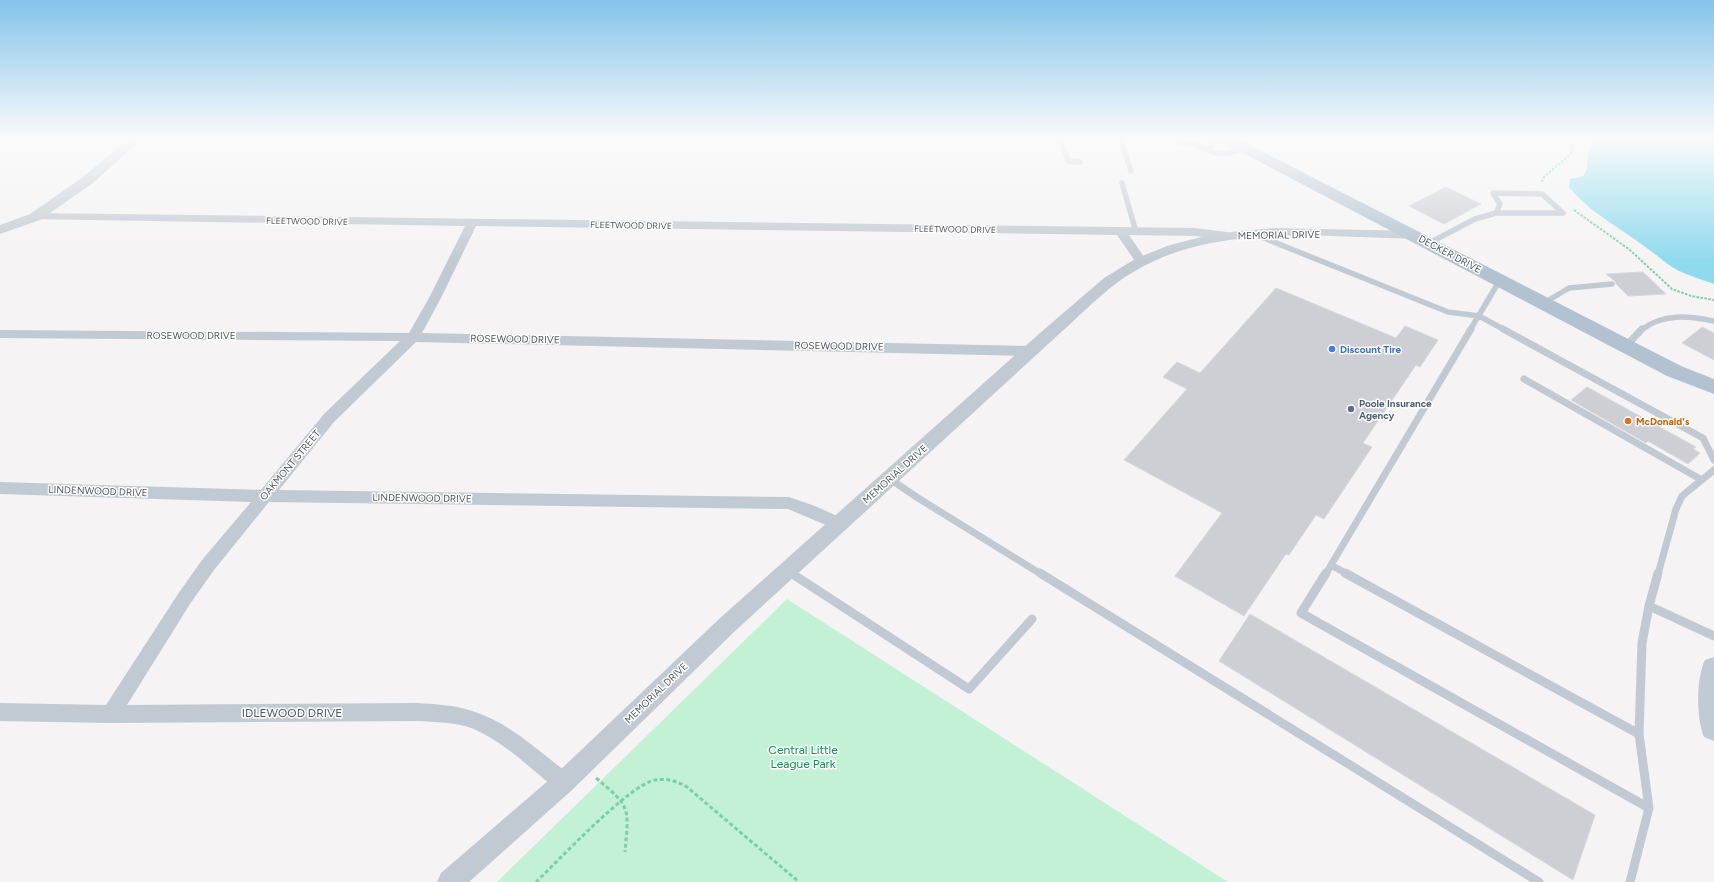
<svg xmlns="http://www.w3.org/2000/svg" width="1714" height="882" font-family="Figtree,sans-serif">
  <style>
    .green { fill: #c3f1d5 }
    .water { fill: #90daee }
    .building { fill: #cdcfd5; stroke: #d7d9de }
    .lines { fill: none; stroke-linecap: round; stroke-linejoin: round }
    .path-far1 { stroke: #7ad0a6; stroke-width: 2; stroke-dasharray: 2.5 1.5; stroke-linecap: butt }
    .path { stroke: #7ad0a6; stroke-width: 3; stroke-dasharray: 4 2.5; stroke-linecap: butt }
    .service-far2 { stroke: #c1cad2; stroke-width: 5.5 }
    .service-far1 { stroke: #c1cad2; stroke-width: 7 }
    .service { stroke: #c1cad2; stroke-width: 9 }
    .minor { fill: #c1cad2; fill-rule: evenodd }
    .tertiary { fill: #c1cad2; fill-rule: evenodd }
    .secondary { fill: #c1cbd6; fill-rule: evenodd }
    .primary { fill: #b3c2d1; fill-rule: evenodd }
    .shop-dot { fill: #3f7fe0; stroke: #fff; stroke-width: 1.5 }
    .service-dot { fill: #5c6f8a; stroke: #fff; stroke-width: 1.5 }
    .food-dot { fill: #e8710a; stroke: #fff; stroke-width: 1.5 }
    .labels { text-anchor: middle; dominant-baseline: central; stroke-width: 3; stroke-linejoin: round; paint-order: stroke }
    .far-street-label { font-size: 9px; fill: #4a5661; stroke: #fff }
    .street-label { font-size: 10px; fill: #4a5661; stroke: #fff }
    .shop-label { font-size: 10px; font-weight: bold; fill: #366cbe; stroke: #fff; text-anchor: start }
    .service-label { font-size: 10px; font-weight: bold; fill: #4e5e75; stroke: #fff; text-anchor: start }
    .food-label { font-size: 10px; font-weight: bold; fill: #c56008; stroke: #fff; text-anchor: start }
    .near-street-label { font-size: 12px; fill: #4a5661; stroke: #fff }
    .near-park-label { font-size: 12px; fill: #17864f; stroke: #fff }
  </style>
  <rect width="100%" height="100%" fill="#f5f3f3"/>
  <!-- green -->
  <path class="green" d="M787 599 1228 882H497Z"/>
  <!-- water -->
  <path class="water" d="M1595 138H1714V284C1703 280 1690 276 1679 271 1666 264 1656 254 1644 246 1619 227 1589 212 1569 187L1570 179 1584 176 1587 168 1588 153Z"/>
  <!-- building -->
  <path class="building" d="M1446 187 1481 204 1444 224 1409 206Z
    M1643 272 1666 294 1628 296 1616 284 1615 281 1606 274Z
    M1276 288 1396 338 1405 326 1438 340 1420 367 1416 365 1363 443 1372 447 1324 519 1316 515 1289 555 1286 554 1244 616 1175 576 1222 513 1124 460 1187 389 1163 377 1177 362 1200 373Z
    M1702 327 1714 333V360L1682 343Z
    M1587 387 1696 447 1693 449 1700 453 1688 464 1648 441 1646 443 1571 400Z
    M1250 614 1595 815 1573 880 1219 661Z"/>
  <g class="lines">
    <!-- path-far1 -->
    <path class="path-far1" d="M1542 182 1544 177 1571 154 1573 138
      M1574 210 1630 250 1672 289 1691 296 1714 300"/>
    <!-- path -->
    <path class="path" d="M596 778C631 807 629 807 625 852
      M536 882C558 861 630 784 655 780 667 778 677 781 687 787L799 882"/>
    <!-- service-far2 -->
    <path class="service-far2" d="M1060 138 1068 161 1080 162
      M1120 138 1131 171
      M1171 138 1176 142 1196 144 1207 150 1222 138
      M1207 150C1221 156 1232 153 1246 148
      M1122 183 1136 232
      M1493 193 1542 194 1563 213H1496L1500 204Z
      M1254 234 1448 312 1479 316 1505 330
      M1429 243 1475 219 1496 213
      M1544 303 1569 288 1612 284
      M1470 330 1500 280
      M1641 330C1663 313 1689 316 1714 321"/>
    <!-- service-far1 -->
    <path class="service-far1" d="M1503 329 1703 438 1714 460
      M1626 346 1642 329
      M1524 379 1702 480
      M890 479 918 498 1041 574
      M788 571 792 574
      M1326 574 1331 565
      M1347 574 1331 565 1471 329
      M1658 574 1676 509 1682 496 1714 470"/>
    <!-- service -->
    <path class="service" d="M791 573 969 689 1032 619
      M1040 573 1539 882
      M1326 573 1301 613 1649 808
      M1345 573 1639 734
      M1649 606 1714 636
      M1630 882 1649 808 1639 734 1642 643 1649 606 1658 573"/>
    <!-- minor -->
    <path class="minor" d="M35 213 1195 228 1227 232 1231 233 1233 236 1231 239 1227 240 1195 236 1129 235 1147 261 1145 264H1137L1117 235 476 226 441 298 422 333 1030 346 1035 348 1037 351 1035 354 1030 356 416 342 334 422 279 490 789 497 815 506 846 520 848 525 846 530 840 531 788 509 269 502 214 570 190 604 127 705 417 703C435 704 454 705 472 711 509 722 540 752 570 775L573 782 570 789 563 792 556 789C530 768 505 743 474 729 457 722 435 722 417 721L111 723 0 721V703L106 705 178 594 202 560 251 502 0 494V482L261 490 324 414 400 341 0 338V330L409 333 429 298 465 226 31 219 29 217 31 215Z"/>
    <!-- tertiary -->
    <path class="tertiary" d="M130 138H143L93 183 40 220 0 234V225L30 214 83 177Z
      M1274 228 1415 231 1420 232 1422 235 1420 238 1415 239C1326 237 1215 223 1135 271 1110 285 1090 306 1069 325L734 632 572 790 469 882H437L441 873 556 774 719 619 1040 333 1104 278 1135 259 1167 246 1205 236 1239 231Z"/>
    <!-- secondary -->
    <path class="secondary" d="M1714 657V741L1704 737C1696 718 1696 678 1705 660Z"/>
    <!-- primary -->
    <path class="primary" d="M1217 138H1236L1681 366 1714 379V394L1667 376 1220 141Z"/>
  </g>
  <!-- sky -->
  <linearGradient id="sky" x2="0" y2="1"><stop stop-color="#85c3ea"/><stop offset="0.53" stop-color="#fafafa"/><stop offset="1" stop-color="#fafafa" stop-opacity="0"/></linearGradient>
  <rect width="1714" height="261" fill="url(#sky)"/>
  <!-- markers -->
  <circle class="shop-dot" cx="1332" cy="349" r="4"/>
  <circle class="service-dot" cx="1351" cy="409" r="4"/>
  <circle class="food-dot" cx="1628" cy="421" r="4"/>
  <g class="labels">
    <!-- far-street labels -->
    <g class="far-street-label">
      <text transform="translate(307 221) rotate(1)">FLEETWOOD DRIVE</text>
      <text transform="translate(631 225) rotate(1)">FLEETWOOD DRIVE</text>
      <text transform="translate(955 229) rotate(1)">FLEETWOOD DRIVE</text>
    </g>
    <!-- street labels -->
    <g class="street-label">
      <text transform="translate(1279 235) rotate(-1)">MEMORIAL DRIVE</text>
      <text transform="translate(1450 254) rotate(28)">DECKER DRIVE</text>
      <text x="191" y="335">ROSEWOOD DRIVE</text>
      <text transform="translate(515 339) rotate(1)">ROSEWOOD DRIVE</text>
      <text transform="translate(839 346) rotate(1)">ROSEWOOD DRIVE</text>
      <text transform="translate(290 465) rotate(-50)">OAKMONT STREET</text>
      <text transform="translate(895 474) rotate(-42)">MEMORIAL DRIVE</text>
      <text transform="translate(98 491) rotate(2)">LINDENWOOD DRIVE</text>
      <text transform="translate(422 498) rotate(1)">LINDENWOOD DRIVE</text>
      <text transform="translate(656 693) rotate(-44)">MEMORIAL DRIVE</text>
    </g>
    <!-- shop labels -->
    <g class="shop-label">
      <text x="1340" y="349">Discount Tire</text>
    </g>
    <!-- service labels -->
    <g class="service-label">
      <text x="1359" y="403">Poole Insurance<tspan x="1359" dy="12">Agency</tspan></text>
    </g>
    <!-- food labels -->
    <g class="food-label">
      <text x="1636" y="421">McDonald's</text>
    </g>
    <!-- near-street labels -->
    <g class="near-street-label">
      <text x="292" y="713">IDLEWOOD DRIVE</text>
    </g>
    <!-- near-park labels -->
    <g class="near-park-label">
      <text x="803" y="750">Central Little<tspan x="803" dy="14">League Park</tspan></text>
    </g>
  </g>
</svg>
